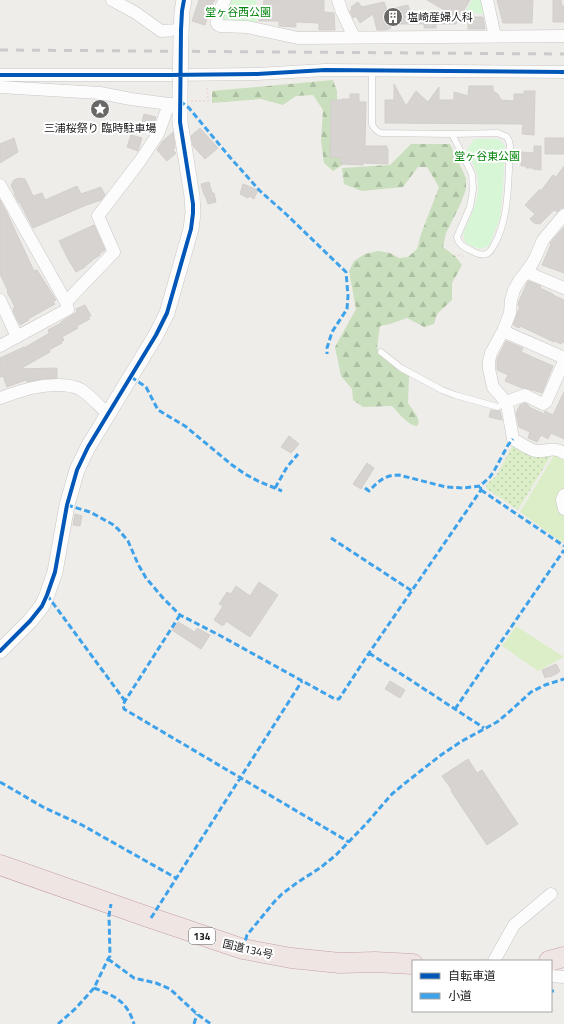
<svg xmlns="http://www.w3.org/2000/svg" width="564" height="1024" font-family="'Titillium Web','Noto Sans JP',sans-serif">
  <style>
    .grass { fill: url(#grass-dots) }
    .forest { fill: url(#forest-firs) }
    .park { fill: #d6f6d6 }
    .garden { fill: #dceec7 }
    .building { fill: #d6d3d1; stroke: #d3cfcb }
    .lines { fill: none; stroke-linecap: round; stroke-linejoin: round }
    .service-casing { stroke: #c8c7c6; stroke-width: 7 }
    .minor-casing { stroke: #c8c7c6; stroke-width: 13 }
    .tertiary-casing { stroke: #c8c7c6; stroke-width: 16 }
    .trunk-casing { stroke: #c79eab; stroke-width: 21 }
    .path { stroke: #ecdcda; stroke-width: 2; stroke-dasharray: 2 2; stroke-linecap: butt }
    .service { stroke: #fdfcfc; stroke-width: 6 }
    .minor { stroke: #fdfcfc; stroke-width: 12 }
    .tertiary { stroke: #fdfcfc; stroke-width: 15 }
    .trunk { stroke: #efe6e4; stroke-width: 20 }
    .rail { stroke: #cbcbcb; stroke-width: 3; stroke-dasharray: 8 8; stroke-linecap: butt }
    .tertiary-bridge-casing { stroke: #c8c7c6; stroke-width: 16; stroke-linecap: butt }
    .tertiary-bridge { stroke: #fdfcfc; stroke-width: 15 }
    .quiet { stroke: #3ea2ea; stroke-width: 3; stroke-dasharray: 6 3; stroke-linecap: butt }
    .cycleway-casing { stroke: #fff; stroke-width: 6 }
    .cycleway { stroke: #0057b8; stroke-width: 4 }
    .labels { text-anchor: middle; dominant-baseline: central; stroke-width: 4; stroke-linejoin: round; paint-order: stroke }
    .shield { fill: #fff; stroke: #646464; stroke-width: 1 }
    .shield-label { font-size: 10px; font-weight: bold; fill: #212121 }
    .park-label { font-size: 11px; fill: #04860c; stroke: #fff }
    .poi-label { font-size: 11px; fill: #212121; stroke: #fff; text-anchor: start }
    .street-label { font-size: 11px; fill: #212121; stroke: #fff }
  </style>
  <defs>
    <pattern id="grass-dots" width="8" height="8" patternUnits="userSpaceOnUse"><rect width="8" height="8" fill="#dceec7"/><path d="M2 2h.1M6 6h.1" fill="none" stroke="#bcccab" stroke-width="1.8" stroke-linecap="round"/></pattern>
    <pattern id="forest-firs" width="22" height="20" patternUnits="userSpaceOnUse"><rect width="22" height="20" fill="#cadfbd"/><path d="M5 1l3.5 6h-7zM16 11l3.5 6h-7z" fill="#adbfa2"/></pattern>
  </defs>
  <rect width="100%" height="100%" fill="#efedea"/>
  <!-- grass -->
  <path class="grass" d="M518 446 552 454 518 510 487 489 486 485 496 476 512 447Z"/>
  <!-- forest -->
  <path class="forest" d="M333 80 337 91V115L347 162 333 171 324 163 321 141 323 110 313 95 296 96 283 105 261 99 212 103V91Z
    M411 144H450L466 178V189L460 205 446 233 443 247 455 256 462 265 452 283V300L437 314 434 324 424 327 407 318 390 324 380 326 377 347 379 355 409 375 408 403 417 416 419 422 417 426C407 425 399 413 392 406L363 407 353 400 352 389 341 376 335 347 356 309 349 271 354 261 365 254 378 251 390 253 399 258 408 257 417 249 421 234 439 187 427 167H418L403 187 362 191 344 184 342 168 390 165Z"/>
  <!-- park -->
  <path class="park" d="M231 0H256L257 26 226 23 222 17Z
    M472 0H483L486 14 465 12Z
    M474 139H498L505 146 503 186 500 218 489 246 479 249 466 243 463 234C471 215 482 195 477 174 475 166 470 159 466 151Z"/>
  <!-- garden -->
  <path class="garden" d="M554 455 564 460V487L560 504 564 515V541L561 542 520 512Z
    M516 626 564 657 538 671 502 646Z"/>
  <!-- building -->
  <path class="building" d="M199 0H215L211 6 205 25 192 21Z
    M264 0H324V12L334 13 335 30H319V23L296 22V27L279 26V21H259V6H263Z
    M427 0H470L456 24H436V28H424V24H390L391 28 385 30H377L373 14 360 23 356 16 353 18 350 11 352 9 351 7 358 2 362 7 384 2 387 10 408 5 411 15H453Z
    M497 0H533L532 23H503Z
    M553 0H561L562 6H564V22H553Z
    M468 17H483L485 29H468Z
    M394 84 406 106 416 91 428 102 439 87V100H454V92L468 96 469 86H493V91L498 94 501 100 514 101V94H524V91H535L534 135 522 134 523 124 385 123V100H394Z
    M350 94H359V102H366L365 146H387V149H388V164L363 163V165L341 164V158L330 157 331 100H342V99H350Z
    M144 114 156 117 152 130 141 127Z
    M200 128 218 148 205 159 193 146 191 136Z
    M173 132 175 148 173 150 176 153 167 161 157 150 162 142Z
    M131 135 142 138 138 151 127 147Z
    M14 138 18 152 0 163V144Z
    M545 138H564V154H545Z
    M534 146H541V170L533 169V168H526V166H521V152L534 153Z
    M564 166V208H561L557 212 554 210 540 224 534 223 530 219 535 214 525 205 540 189V192L553 175 556 177Z
    M19 178 25 179 33 196 42 193 45 200 77 186 81 194 101 187 105 195 101 200 84 206 33 228 20 203H19L14 194H15L11 185 14 180Z
    M209 182 212 193H214L216 202 208 204 205 195H204L201 184Z
    M243 184 258 190 254 199 249 196 248 198 240 194Z
    M0 200 7 213 34 271 37 270 56 300 53 302 55 304 28 319 29 320 20 325 13 311 14 310 13 308 15 307 7 292 8 291 0 274Z
    M94 225 105 250 99 254 100 255 92 260V261L85 266V267L76 272 68 259 59 241Z
    M564 227V273L542 265 551 244 550 243Z
    M528 281 541 286 540 288 553 294V295L564 300V343L562 342 561 344 555 341 554 342 520 326 519 328 513 325 520 306H518L519 301Z
    M85 305 91 316 88 317 90 319 77 326 78 328 62 337 64 340 61 342 62 343 49 350 50 352 20 369 57 368V378L41 379 27 382 26 380 7 387 3 376 0 377V358L24 347V348L48 334 49 333 48 330 61 323V322L77 312 76 309Z
    M506 341 523 348 521 352 553 366 542 393 526 388H522L505 381 508 375 497 370V359Z
    M564 392V439L551 433 548 439 541 435 537 442 528 438 530 432 519 427 516 413 520 405 525 403 529 406V407L544 414 545 411 553 415Z
    M491 410 497 411H500L502 420 489 417Z
    M289 436 299 444 291 453 281 447Z
    M367 463 374 468 361 489 353 484Z
    M75 514 82 516 80 526 73 525Z
    M259 582 278 595 250 637 226 621 224 625H221L214 620 223 606 219 604 227 592 231 594 236 586 250 596Z
    M178 622 195 632 197 628 210 635 201 649 172 630Z
    M556 664 560 671 558 672V673L550 677 549 676 545 678 542 670Z
    M390 681 405 690 400 698 385 689Z
    M468 759 477 773 482 770 518 824 487 845 451 791 452 790 442 776Z"/>
  <g class="lines">
    <defs>
      <path id="service" d="M372 70V124C374 129 377 132 382 133L452 134 498 133 507 137 509 141 510 146C508 177 510 218 494 245 492 249 490 253 486 254 481 256 476 253 472 251 464 247 459 245 457 237L470 207 472 196 473 189 472 174 452 134
        M381 352 401 368 442 390 455 395 498 407 506 402"/>
      <path id="minor" d="M112 0 136 13 161 31 181 30
        M225 0C222 5 214 19 217 24 218 25 219 25 220 26L247 27 298 38 564 36
        M338 0 342 12 354 37
        M487 0 495 36
        M0 75H169L257 74 325 70 564 72
        M0 87 100 93 131 99 169 104H176
        M0 185 66 302 68 309 0 346
        M564 215 543 240 536 256 532 264 519 281 514 290 511 300 510 313 503 331 491 353 489 361V369L493 387 506 402 508 410 513 439C520 443 528 449 536 451 548 452 552 446 564 453
        M526 272 564 288
        M0 300 17 337
        M66 302 114 252 98 216 140 161 158 134 169 104
        M503 331 562 357 564 361
        M0 398C21 391 35 385 58 385 65 385 73 386 80 389 90 395 99 406 108 414
        M506 402 525 395 543 404 546 402 564 361
        M564 495 562 500 564 509
        M494 961 514 925 551 894
        M551 976 564 977"/>
      <path id="tertiary" d="M181 35 182 11 184 0
        M0 651 30 621 42 606 47 595 55 572 67 505 77 470 88 447 156 335 167 313 191 229 193 213 192 196 180 122V92"/>
      <path id="trunk" d="M0 865 151 918 243 949 291 958 340 963 375 962 413 964
        M549 961 564 957"/>
    </defs>
    <!-- service casing -->
    <use href="#service" class="service-casing"/>
    <!-- minor casing -->
    <use href="#minor" class="minor-casing"/>
    <!-- tertiary casing -->
    <use href="#tertiary" class="tertiary-casing"/>
    <!-- trunk casing -->
    <use href="#trunk" class="trunk-casing"/>
    <!-- path -->
    <path class="path" d="M191 101H208L207 86
      M458 255 465 257"/>
    <!-- service -->
    <use href="#service" class="service"/>
    <!-- minor -->
    <use href="#minor" class="minor"/>
    <!-- tertiary -->
    <use href="#tertiary" class="tertiary"/>
    <!-- trunk -->
    <use href="#trunk" class="trunk"/>
    <!-- rail -->
    <path class="rail" d="M0 50 564 54"/>
    <defs>
      <path id="tertiary-bridge" d="M180 92 181 35"/>
    </defs>
    <!-- tertiary-bridge casing -->
    <use href="#tertiary-bridge" class="tertiary-bridge-casing"/>
    <!-- tertiary-bridge -->
    <use href="#tertiary-bridge" class="tertiary-bridge"/>
    <!-- quiet -->
    <path class="quiet" d="M180 101 189 108 228 155 259 190 287 215 346 272 348 296 347 309 332 332 327 348V354
      M131 377 146 387 158 410 185 426 232 465 245 474 258 481 282 491
      M275 488 287 467 298 454
      M365 488 369 491C379 481 384 475 399 475L446 487 463 488 480 486 490 477 494 471 508 445 513 439
      M481 490 564 546
      M67 505 90 512 112 524 118 529 128 541 138 564 146 578 163 598 180 615 219 635 335 699H339L369 653 481 490 480 486
      M331 538 412 591
      M47 595 125 701
      M180 615 125 701 123 705 124 709 349 842
      M369 653 484 728
      M455 709 564 550
      M0 782 43 807 82 825 176 878
      M151 918 302 681
      M243 949 247 935 275 901 282 894 298 882 320 868 336 855 365 825 392 794 404 784 441 755 462 741 497 722 508 713 531 692 545 685 564 679
      M108 959 134 978 156 983 170 989 197 1014 211 1024
      M94 988C115 996 127 1001 134 1024
      M551 991H554
      M58 1024 76 1008 94 988 108 959 110 956 109 915 111 904
      M194 1024 197 1014"/>
    <defs>
      <path id="cycleway" d="M0 75H169L257 74 325 70 564 72
        M0 651 30 621 42 606 47 595 55 572 67 505 77 470 88 447 156 335 167 313 191 229 193 213V204L180 122 181 30 182 11 184 0"/>
    </defs>
    <!-- cycleway casing -->
    <use href="#cycleway" class="cycleway-casing"/>
    <!-- cycleway -->
    <use href="#cycleway" class="cycleway"/>
  </g>
  <!-- icons -->
  <defs>
    <symbol id="building-disc" viewBox="-11 -11 22 22"><circle r="9.5" fill="#696867" stroke="#fff"/><path d="M-4-6H4V6H1V3H-1V6H-4ZM-2.5-4.3h1.7v1.8h-1.7ZM.8-4.3h1.7v1.8H.8ZM-2.5-1h1.7V.8h-1.7ZM.8-1h1.7V.8H.8Z" fill="#fff"/></symbol>
    <symbol id="sight-disc" viewBox="-11 -11 22 22"><circle r="9.5" fill="#696867" stroke="#fff"/><path d="M0-6L1.8-2.2L6-1.7L2.9 1.2L3.7 5.4L0 3.3L-3.7 5.4L-2.9 1.2L-6-1.7L-1.8-2.2Z" fill="#fff"/></symbol>
  </defs>
  <g fill-rule="evenodd">
    <use href="#building-disc" x="382" y="6" width="22" height="22"/>
    <use href="#sight-disc" x="89" y="98" width="22" height="22"/>
  </g>
  <g class="labels">
    <!-- shield labels -->
    <rect class="shield" x="189" y="928" width="26" height="16" rx="3"/>
    <g class="shield-label">
      <text x="202" y="936">134</text>
    </g>
    <!-- park labels -->
    <g class="park-label">
      <text x="238" y="12">堂ヶ谷西公園</text>
      <text x="487" y="156">堂ヶ谷東公園</text>
    </g>
    <!-- poi labels -->
    <g class="poi-label">
      <text x="407" y="17">塩崎産婦人科</text>
      <text x="100" y="128" text-anchor="middle">三浦桜祭り 臨時駐車場</text>
    </g>
    <!-- street labels -->
    <g class="street-label">
      <text transform="translate(248 949) rotate(13)">国道134号</text>
    </g>
  </g>
  <!-- legend -->
  <rect x="412" y="960" width="140" height="52" fill="#ffffff" stroke="#a6a6a6"/>
  <rect x="420" y="973" width="20" height="6" fill="#0057b8" stroke="#a6a6a6"/>
  <text x="448" y="980" font-size="12" fill="#212121">自転車道</text>
  <rect x="420" y="993" width="20" height="6" fill="#3ea2ea" stroke="#a6a6a6"/>
  <text x="448" y="1000" font-size="12" fill="#212121">小道</text>
</svg>
